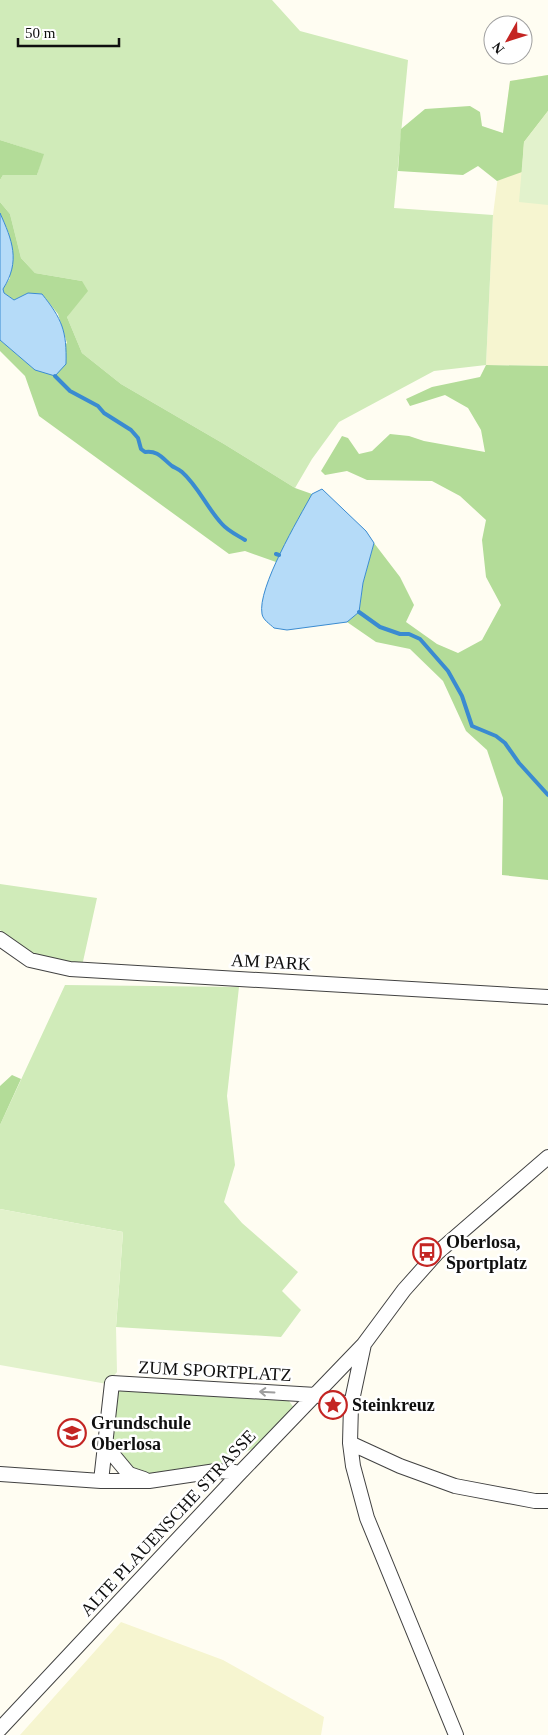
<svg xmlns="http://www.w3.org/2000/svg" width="548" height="1735" font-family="'Times New Roman',serif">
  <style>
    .farmland { fill: #f6f5d0 }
    .green { fill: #d0ebb9 }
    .forest { fill: #b3dc98 }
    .pitch { fill: #e2f2cc }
    .water { fill: #b5dbf8; stroke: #3a8bd1 }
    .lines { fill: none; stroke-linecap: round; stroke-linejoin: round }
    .stream { stroke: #3a8bd1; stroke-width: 4 }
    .minor-casing { stroke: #424242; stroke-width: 16 }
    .minor { stroke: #fff; stroke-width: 14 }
    .oneway { stroke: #9f9f9f }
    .labels { text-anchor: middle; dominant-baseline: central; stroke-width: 5; stroke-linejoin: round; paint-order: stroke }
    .street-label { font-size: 18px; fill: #0f0f0f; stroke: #fff }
    .poi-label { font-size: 18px; font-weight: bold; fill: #0f0f0f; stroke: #fff; text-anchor: start }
  </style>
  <rect width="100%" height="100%" fill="#fffdf2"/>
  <!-- farmland -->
  <path class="farmland" d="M548 75V366L486 365 493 215 510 81Z
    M121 1622 223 1660 324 1717 321 1735H20Z"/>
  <!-- green -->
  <path class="green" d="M0 0H272L300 31 408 60 394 208 493 215 486 365 434 371 339 422 312 459 295 488 224 444 121 384 82 353 67 317 82 281 35 273 21 258 10 214 0 202V180L3 175H37L43 154 0 140Z
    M0 884 97 898 82 966 34 957 0 930Z
    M65 985 239 987 227 1096 235 1165 224 1202 242 1223 298 1272 282 1291 301 1310 281 1337 116 1327 123 1232 0 1209V1125Z
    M118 1391 175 1393 289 1401 294 1408 258 1446 222 1463 153 1475H141L122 1460 113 1444 114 1419Z"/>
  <!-- forest -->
  <path class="forest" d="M548 75V111L524 142 522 172 497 181 478 166 463 175 398 171 401 129 425 109 470 106 480 112 482 126 503 133 510 81Z
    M0 140 44 154 37 175H3L0 180Z
    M0 202 10 214 21 258 35 273 82 281 88 291 67 317 82 353 121 384 224 444 295 488 312 494 276 562 245 551 229 554 39 416 25 376 0 351V340L35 370 67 343 58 314 42 294 28 293 14 300 4 293 3 289 10 278 9 234 0 213Z
    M486 365 548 366V880L502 875 503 798 487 750 466 731 443 681 410 649 376 642 347 622 359 612 363 583 374 543 400 577 414 605 406 622 437 644 458 653 482 640 501 605 486 577 482 540 486 520 460 496 432 481 367 480 347 471 325 475 321 471 342 436 348 438 359 454 372 451 390 434 409 436 424 441 485 452 481 430 468 408 445 395 410 406 406 399 432 387 480 377Z
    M12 1075 21 1079 0 1125V1086Z"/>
  <!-- pitch -->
  <path class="pitch" d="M548 111V205L519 202 524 142Z
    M0 1209 123 1232 116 1327 117 1372 107 1384 0 1365Z"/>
  <!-- water -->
  <path class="water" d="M0 213C12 240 21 261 3 289L4 293 14 300 28 293 42 294C62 319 67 331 66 364L55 376 35 370 0 340Z
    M322 489 366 531 374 543 363 583 359 612 347 622 287 630 274 628C270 624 263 620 262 614 257 588 299 518 312 494Z"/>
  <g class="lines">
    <!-- stream -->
    <path class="stream" d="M55 376 70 391 98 406 104 413 131 430 138 438 141 449 145 452C158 450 163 459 172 466 175 468 179 469 182 472 198 486 207 508 222 524 228 531 237 535 245 540
      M276 554 279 555
      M359 612 380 627 400 634H409L420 639 448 671 462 696 472 726 496 736 505 743 519 763 548 795"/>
    <defs>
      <path id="minor" d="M0 939 30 960 70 969 548 997
        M106 1443 114 1456 129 1474 144 1479
        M350 1443 400 1466 455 1486 535 1501H548
        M0 1474 101 1481H149L216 1471 235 1472 238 1475
        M101 1481 112 1383 316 1395 351 1405
        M0 1729 238 1475 364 1344
        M456 1735 367 1518 353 1466 350 1443 351 1405 364 1344 404 1290 437 1253 548 1157"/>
    </defs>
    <!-- minor casing -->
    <use href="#minor" class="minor-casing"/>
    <!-- minor -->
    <use href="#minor" class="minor"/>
  </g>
  <!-- one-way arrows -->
  <defs><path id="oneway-shaft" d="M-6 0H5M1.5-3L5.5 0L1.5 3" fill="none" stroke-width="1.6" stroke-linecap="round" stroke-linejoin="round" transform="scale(1.25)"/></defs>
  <use class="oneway" href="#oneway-shaft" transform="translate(267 1392) rotate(-177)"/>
  <!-- icons -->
  <defs>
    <symbol id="bus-ring" viewBox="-11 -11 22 22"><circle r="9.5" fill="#fff" stroke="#c42523" stroke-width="1.5"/><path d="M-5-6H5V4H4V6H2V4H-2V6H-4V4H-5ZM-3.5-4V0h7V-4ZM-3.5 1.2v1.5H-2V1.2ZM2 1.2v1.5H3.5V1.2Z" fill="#c42523"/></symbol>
    <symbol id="sight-ring" viewBox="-11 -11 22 22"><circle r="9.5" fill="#fff" stroke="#c42523" stroke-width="1.5"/><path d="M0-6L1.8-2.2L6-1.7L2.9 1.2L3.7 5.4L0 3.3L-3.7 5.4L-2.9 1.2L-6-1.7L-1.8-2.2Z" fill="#c42523"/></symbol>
    <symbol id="school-ring" viewBox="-11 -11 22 22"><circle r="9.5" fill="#fff" stroke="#c42523" stroke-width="1.5"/><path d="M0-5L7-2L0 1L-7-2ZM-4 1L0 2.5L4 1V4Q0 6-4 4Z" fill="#c42523"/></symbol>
  </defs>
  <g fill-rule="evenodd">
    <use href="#bus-ring" x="411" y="1236" width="32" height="32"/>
    <use href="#sight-ring" x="317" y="1389" width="32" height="32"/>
    <use href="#school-ring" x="56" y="1417" width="32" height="32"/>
  </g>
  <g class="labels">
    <!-- street labels -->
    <g class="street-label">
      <text transform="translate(271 962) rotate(3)">AM PARK</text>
      <text transform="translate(215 1371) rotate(3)">ZUM SPORTPLATZ</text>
      <text transform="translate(168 1523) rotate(-47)">ALTE PLAUENSCHE STRASSE</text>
    </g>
    <!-- poi labels -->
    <g class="poi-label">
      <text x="446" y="1242">Oberlosa,<tspan x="446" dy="21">Sportplatz</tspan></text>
      <text x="352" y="1405">Steinkreuz</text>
      <text x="91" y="1423">Grundschule<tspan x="91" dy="21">Oberlosa</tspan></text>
    </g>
  </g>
  <!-- north arrow -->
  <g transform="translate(508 40) rotate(231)"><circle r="24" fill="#ffffff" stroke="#9f9f9f"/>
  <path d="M0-4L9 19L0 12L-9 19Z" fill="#c42523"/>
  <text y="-8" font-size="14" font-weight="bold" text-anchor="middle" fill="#0f0f0f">N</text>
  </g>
  <!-- scale -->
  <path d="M18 38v8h101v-8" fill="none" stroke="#0f0f0f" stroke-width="2.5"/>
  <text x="25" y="38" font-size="15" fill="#0f0f0f" stroke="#ffffff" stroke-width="4" paint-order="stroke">50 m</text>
</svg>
